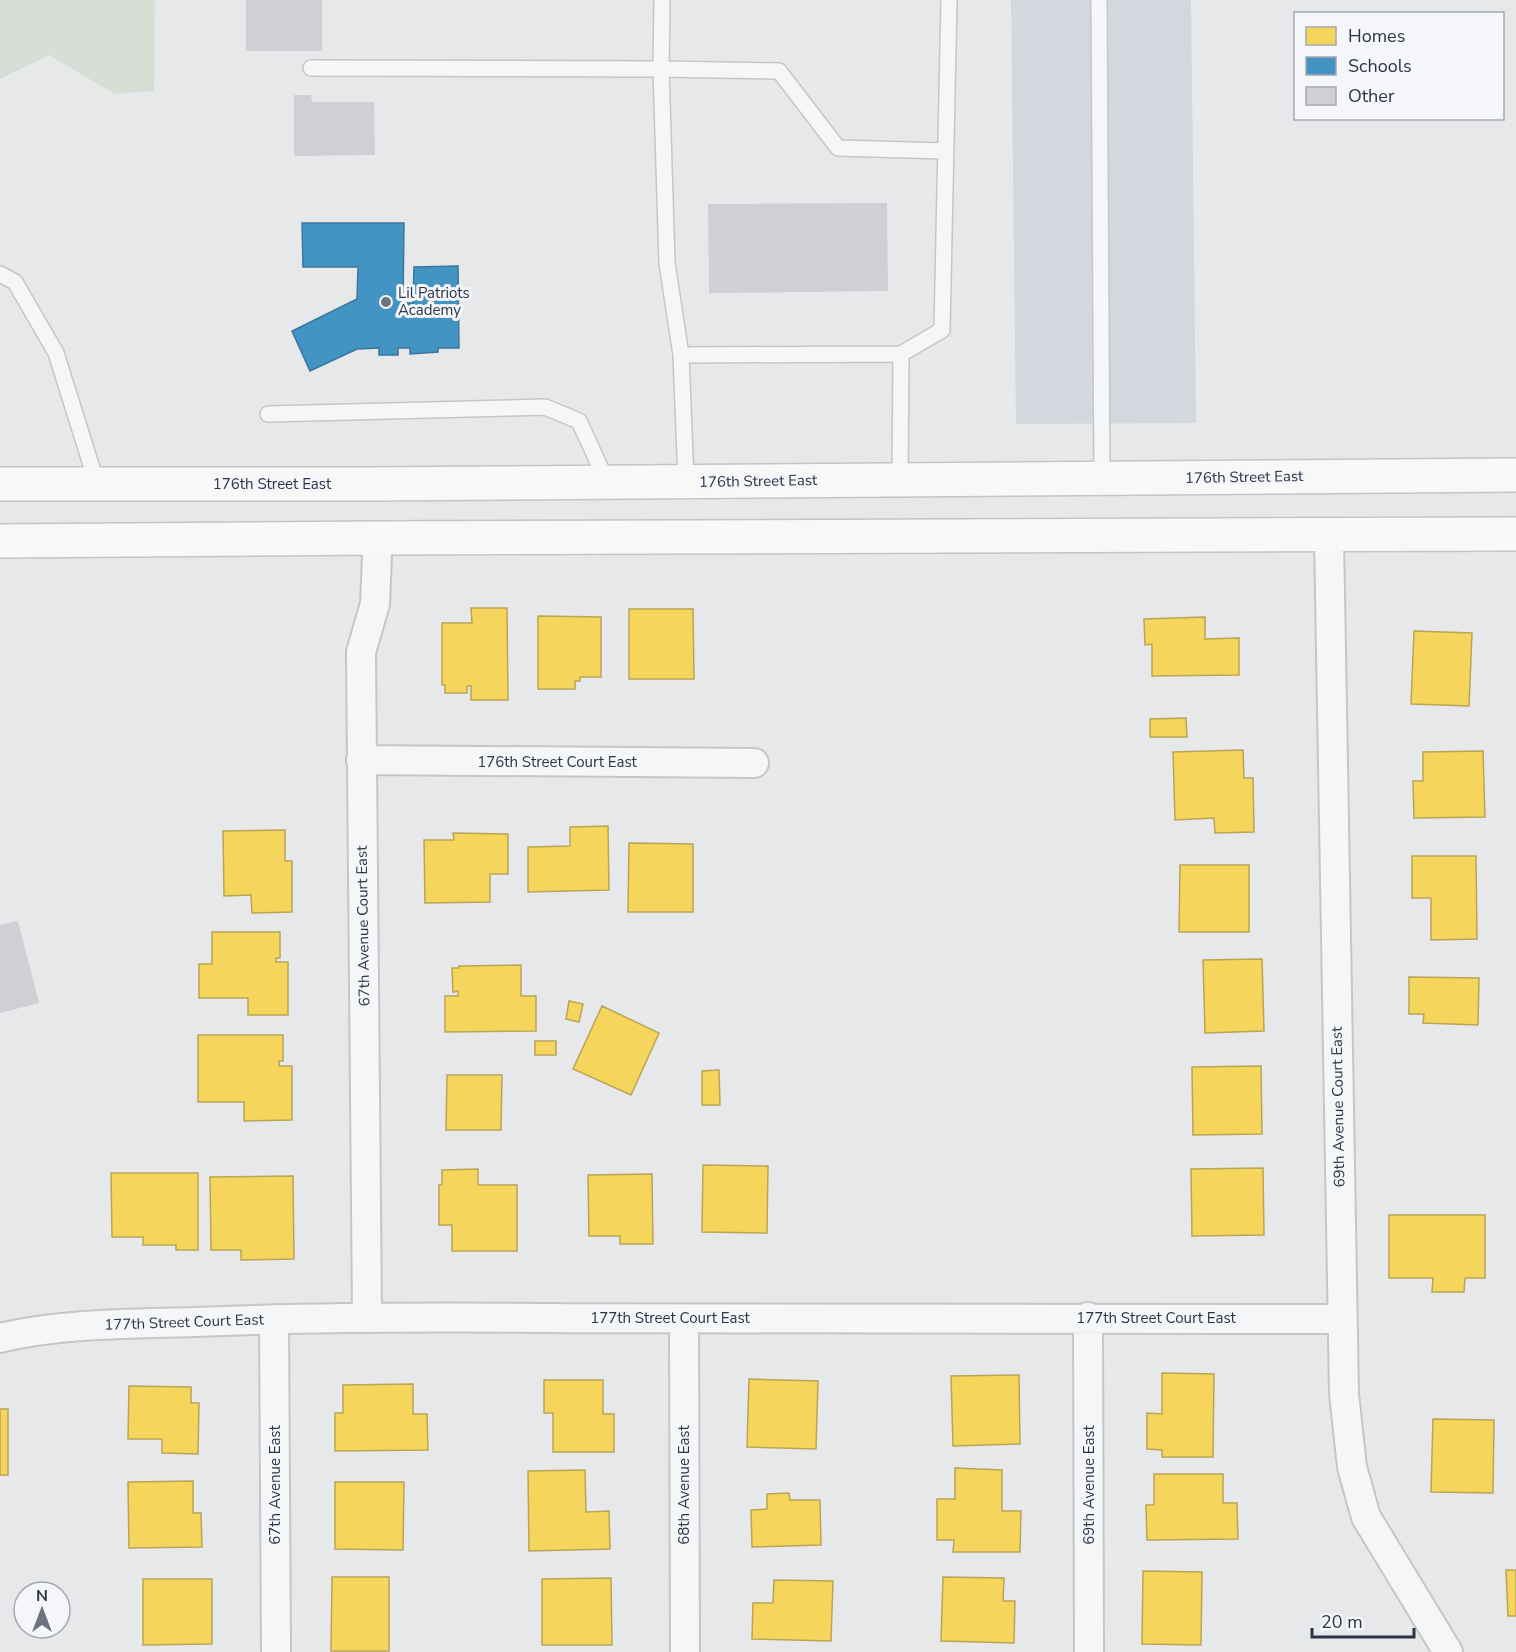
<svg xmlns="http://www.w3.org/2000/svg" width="1516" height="1652" font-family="'Nunito Sans',sans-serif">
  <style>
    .built { fill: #d4d7dd }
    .green { fill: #d6ded6 }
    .homes { fill: #f6d55c; stroke: #b9a555; stroke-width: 1.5 }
    .schools { fill: #4393c3; stroke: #3c769d; stroke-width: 1.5 }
    .building { fill: #ced0d3 }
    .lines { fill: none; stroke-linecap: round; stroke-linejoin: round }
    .service-casing { stroke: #c4c6c8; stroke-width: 18 }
    .minor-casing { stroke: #c4c6c8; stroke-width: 32 }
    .primary-casing { stroke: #c2c5c8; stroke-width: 36 }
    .service { stroke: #f5f6f7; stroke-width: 15 }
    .minor { stroke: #f5f6f7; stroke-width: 28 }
    .primary { stroke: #f8f8f8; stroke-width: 33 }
    .poi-dot { fill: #6c737f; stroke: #f4f6f9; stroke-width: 2 }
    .labels { text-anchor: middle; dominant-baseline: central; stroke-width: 6; stroke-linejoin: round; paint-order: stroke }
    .poi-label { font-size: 15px; fill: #2b3445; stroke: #f4f6f9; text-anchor: start }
    .street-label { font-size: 15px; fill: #2b3445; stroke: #f4f6f9 }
  </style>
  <rect width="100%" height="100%" fill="#e6e8ea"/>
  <!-- built -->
  <path class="built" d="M1011 0H1191L1196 423 1016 424Z"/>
  <!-- green -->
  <path class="green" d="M0 0H155L154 91 115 94 49 55 0 79Z"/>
  <!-- homes -->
  <path class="homes" d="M471 608H507L508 700H471V686H467V693H445V685H442V623H472Z
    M629 609H693L694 679H629Z
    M538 616 601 617V677H580V681H575V689H538Z
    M1205 617V639L1239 638V675L1152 676V644L1145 645 1144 619Z
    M1414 631 1472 633 1469 706 1411 704Z
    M1186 718 1187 737H1150V719Z
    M1243 750 1244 778H1253L1254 832 1215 833 1214 818 1175 820 1173 752Z
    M1483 751 1485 817 1414 818 1413 781H1423V752Z
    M608 826 609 890 528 892V847L570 846V827Z
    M285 830V861H292V912L252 913 251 895 224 896 223 831Z
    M453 833 508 834V874H490V902L425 903 424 840H454Z
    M629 843 693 844V912H628Z
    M1412 856H1476L1477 939 1431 940V898H1412Z
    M1180 865H1249V932H1179Z
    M212 932H280V958H276V962H288V1015H248V998H199V964H212Z
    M1262 959 1264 1031 1205 1033 1203 960Z
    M521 965V996H536V1031L445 1032V996H458V991L453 992 452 968H459V966Z
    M1409 977 1479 978 1478 1025 1423 1023 1424 1014H1409Z
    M569 1001 583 1004 579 1022 566 1019Z
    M602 1006 659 1033 631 1095 573 1069Z
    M198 1035H283V1061H279V1066H292V1120L244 1121V1102H198Z
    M535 1041H556V1055H535Z
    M1261 1066 1262 1134 1193 1135 1192 1067Z
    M719 1070 720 1105H702V1071Z
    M447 1075H502L501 1130H446Z
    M703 1165 768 1166 767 1233 702 1232Z
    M1263 1168 1264 1235 1192 1236 1191 1169Z
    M478 1169V1185H517V1251H452V1225H439V1185H442V1170Z
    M111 1173H198V1250H176V1245H143V1237H112Z
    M652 1174 653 1244H620V1236H589L588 1175Z
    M293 1176 294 1259 241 1260V1250H211L210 1177Z
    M1389 1215H1485V1278H1465L1464 1292H1432L1433 1278H1389Z
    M1162 1373 1214 1374 1213 1457H1162V1450L1147 1449V1413L1162 1414Z
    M1019 1375 1020 1444 953 1446 951 1376Z
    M749 1379 818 1381 816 1449 747 1447Z
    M544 1380H603V1414H614V1452H553V1413H544Z
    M413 1384V1414H427L428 1450 335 1451V1413H343V1385Z
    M129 1386 191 1387V1403H199L198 1454 162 1453V1439H128Z
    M0 1409H8V1475H0Z
    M1433 1419 1494 1420 1493 1493 1431 1492Z
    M955 1468 1002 1470V1511H1021L1020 1552H953L954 1540H937V1499H955Z
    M585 1470 586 1512 609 1511 610 1549 529 1551 528 1471Z
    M1154 1474H1223V1503H1237L1238 1539 1147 1540 1146 1505H1154Z
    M193 1481V1513H201L202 1547 129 1548 128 1482Z
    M335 1482H404L403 1550 335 1549Z
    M789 1493 790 1500H820L821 1545 752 1547 751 1510 767 1509V1494Z
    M1506 1570H1516V1616H1508Z
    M1143 1571 1202 1572 1201 1645 1142 1644Z
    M332 1577H389V1651H331Z
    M943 1577 1004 1578 1003 1601H1015L1014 1643 941 1641Z
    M611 1578 612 1645H542V1579Z
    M143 1579H212V1644L143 1645Z
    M774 1580 833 1581 831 1641 752 1639 753 1603H773Z"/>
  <!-- schools -->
  <path class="schools" d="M302 223H404L403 303H413L414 267 458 266 459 348H438V352L410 354V348H398V355H379V348L357 349 310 371 292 331 357 299 358 267H303Z"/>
  <!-- building -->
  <path class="building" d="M246 0H322V51H246Z
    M294 95H311L312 102H374L375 155 294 156Z
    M887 203 888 291 709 293 708 204Z
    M18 921 39 1003 0 1013V925Z"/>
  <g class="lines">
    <defs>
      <path id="service" d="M662 0 661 69 779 71 838 148 946 151
        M1099 0 1102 478
        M311 68 661 69 667 263 681 355
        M0 274 15 282 56 353 97 484
        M901 354 942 330 949 0
        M268 414 545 407 579 421 607 482
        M686 481 681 355 901 354 900 480"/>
      <path id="minor" d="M1329 536 1344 1394 1352 1467 1366 1517 1448 1652
        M361 760 754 763
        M367 1316 361 652 375 604 377 556 374 538
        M1088 1317 1089 1652
        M274 1319 276 1652
        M684 1319 685 1652
        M0 1338C63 1323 130 1324 195 1322 312 1317 428 1317 546 1318 811 1320 1076 1317 1342 1319"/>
      <path id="primary" d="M0 484H367L1516 475
        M0 541 374 538 1516 534"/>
    </defs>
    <!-- service casing -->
    <use href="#service" class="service-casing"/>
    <!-- minor casing -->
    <use href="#minor" class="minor-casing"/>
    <!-- primary casing -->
    <use href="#primary" class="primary-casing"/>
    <!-- service -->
    <use href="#service" class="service"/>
    <!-- minor -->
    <use href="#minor" class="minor"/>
    <!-- primary -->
    <use href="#primary" class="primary"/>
  </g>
  <!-- markers -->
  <circle class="poi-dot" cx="386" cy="302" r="6"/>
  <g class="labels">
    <!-- poi labels -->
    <g class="poi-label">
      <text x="398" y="293">Lil Patriots<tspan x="398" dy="17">Academy</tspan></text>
    </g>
    <!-- street labels -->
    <g class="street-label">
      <text transform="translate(1244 477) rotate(-1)">176th Street East</text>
      <text transform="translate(758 481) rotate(-1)">176th Street East</text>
      <text x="272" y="484">176th Street East</text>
      <text x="557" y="762">176th Street Court East</text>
      <text transform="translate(363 926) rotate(-91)">67th Avenue Court East</text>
      <text transform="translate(1338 1107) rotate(-91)">69th Avenue Court East</text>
      <text x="670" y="1318">177th Street Court East</text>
      <text x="1156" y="1318">177th Street Court East</text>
      <text transform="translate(184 1322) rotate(-2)">177th Street Court East</text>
      <text transform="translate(275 1485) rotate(-90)">67th Avenue East</text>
      <text transform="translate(684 1485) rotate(-90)">68th Avenue East</text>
      <text transform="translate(1089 1485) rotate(-90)">69th Avenue East</text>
    </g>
  </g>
  <!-- legend -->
  <rect x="1294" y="12" width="210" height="108" fill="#f4f6f9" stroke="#a4a8b1" stroke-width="1.5"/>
  <rect x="1306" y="27" width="30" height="18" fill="#f6d55c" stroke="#a4a8b1" stroke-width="1.5"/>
  <text x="1348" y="42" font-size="18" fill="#2b3445">Homes</text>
  <rect x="1306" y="57" width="30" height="18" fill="#4393c3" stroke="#a4a8b1" stroke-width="1.5"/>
  <text x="1348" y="72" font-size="18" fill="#2b3445">Schools</text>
  <rect x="1306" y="87" width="30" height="18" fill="#ced0d3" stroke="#a4a8b1" stroke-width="1.5"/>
  <text x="1348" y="102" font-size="18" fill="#2b3445">Other</text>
  <!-- north arrow -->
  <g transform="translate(42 1610)"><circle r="28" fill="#f4f6f9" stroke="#a4a8b1" stroke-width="1.5"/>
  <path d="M0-4.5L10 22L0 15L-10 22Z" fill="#6c737f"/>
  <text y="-9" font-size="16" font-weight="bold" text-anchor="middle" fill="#2b3445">N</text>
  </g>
  <!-- scale -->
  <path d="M1312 1628v9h102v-9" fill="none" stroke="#2b3445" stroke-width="3"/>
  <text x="1321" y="1628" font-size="18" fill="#2b3445" stroke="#f4f6f9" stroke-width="4.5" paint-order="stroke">20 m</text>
</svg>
